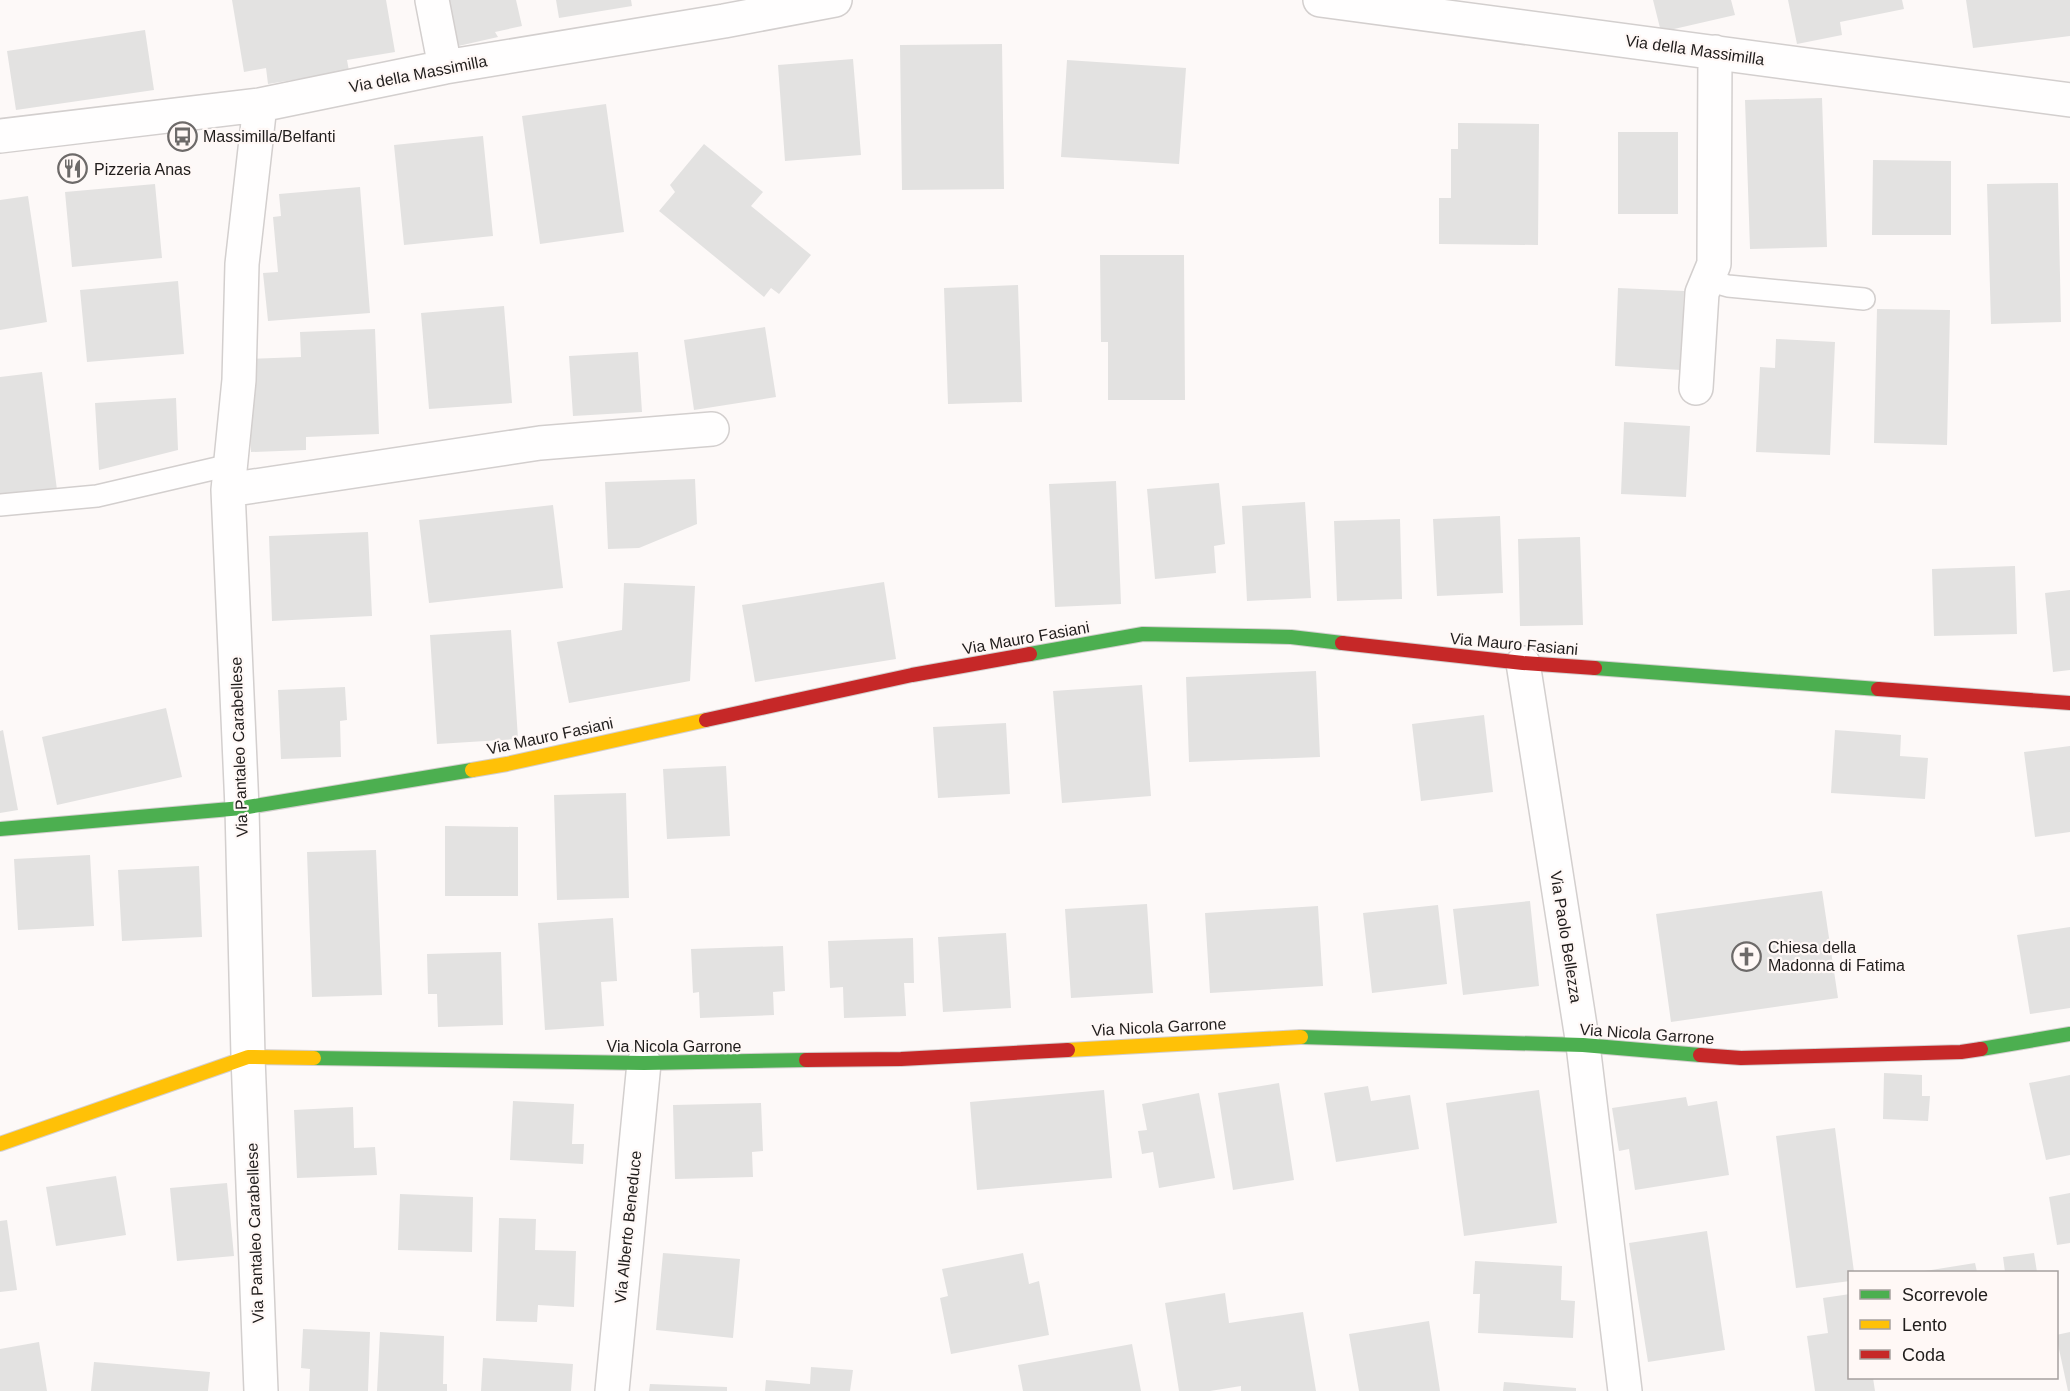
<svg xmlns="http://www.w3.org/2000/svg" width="2070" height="1391" font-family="Helvetica,sans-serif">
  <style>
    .building { fill: #e3e2e1 }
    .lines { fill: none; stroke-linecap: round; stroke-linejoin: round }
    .lane-casing { stroke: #d3cfce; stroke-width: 24 }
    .street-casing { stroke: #d3cfce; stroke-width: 36 }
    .fast-casing { stroke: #d3cfce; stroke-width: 16 }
    .slow-casing { stroke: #d3cfce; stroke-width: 16 }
    .jam-casing { stroke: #d3cfce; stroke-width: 16 }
    .lane { stroke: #fffefe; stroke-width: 21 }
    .street { stroke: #fffefe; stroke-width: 33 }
    .fast { stroke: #4caf50; stroke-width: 14 }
    .slow { stroke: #ffc107; stroke-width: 14 }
    .jam { stroke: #c62828; stroke-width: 14 }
    .labels { text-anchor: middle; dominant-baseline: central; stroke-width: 4.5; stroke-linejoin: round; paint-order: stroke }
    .street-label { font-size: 16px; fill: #201d1c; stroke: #fff8f6 }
    .poi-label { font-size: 16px; fill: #201d1c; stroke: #fff8f6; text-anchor: start }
  </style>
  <rect width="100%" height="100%" fill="#fdf9f8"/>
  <!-- building -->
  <path class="building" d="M232 0H386L395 52 347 60 349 71 268 84 266 68 244 72Z
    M443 0H516L522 26 495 32 498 37 454 47Z
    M556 0H631L632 6 559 18Z
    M1653 0H1731L1735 15 1661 32Z
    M1788 0H1902L1904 9 1840 22 1842 35 1797 44Z
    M1966 0H2070V36L1973 48Z
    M145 30 154 90 16 110 7 51Z
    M1002 44 1004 189 902 190 900 45Z
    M853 59 861 155 785 161 778 65Z
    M1067 60 1186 68 1179 164 1061 157Z
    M1822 98 1827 247 1750 249 1745 100Z
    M606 104 624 232 540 244 522 116Z
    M1458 123 1539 124 1538 245 1439 244V198H1451V149H1458Z
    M1618 132H1678V214H1618Z
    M483 136 493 236 404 245 394 145Z
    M704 144 763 192 751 206 811 255 779 294 771 288 764 297 659 211 675 192 670 185Z
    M1873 160 1951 161V235H1872Z
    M2058 183 2061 322 1991 324 1987 184Z
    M155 184 162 258 72 267 65 192Z
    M360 187 370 313 268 321 263 273 278 272 273 217 281 216 279 194Z
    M28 196 47 322 0 330V200Z
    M1100 255H1184L1185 400H1108V342H1101Z
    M178 281 184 354 87 362 80 290Z
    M1018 285 1022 402 948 404 944 288Z
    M1618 288 1684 291 1681 370 1615 366Z
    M504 306 512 403 429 409 421 313Z
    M1877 309 1950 310 1947 445 1874 443Z
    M765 327 776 397 694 410 684 340Z
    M375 329 379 434 306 437V450L251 452 247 359 301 357 300 332Z
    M1776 339 1835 342 1830 455 1756 452 1760 367 1775 368Z
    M638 352 642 412 573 416 569 356Z
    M42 372 57 490 0 497V377Z
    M176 398 178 450 99 470 95 403Z
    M1624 422 1690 426 1686 497 1621 494Z
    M695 479 697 524 639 548 608 549 605 482Z
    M1116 481 1121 604 1055 607 1049 484Z
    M1219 483 1225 544 1214 546 1216 573 1155 579 1147 489Z
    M1305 502 1311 598 1247 601 1242 506Z
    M553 505 563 588 429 603 419 520Z
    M1500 516 1503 593 1437 596 1433 519Z
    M1400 519 1402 599 1337 601 1334 521Z
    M368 532 372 616 272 621 269 536Z
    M1580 537 1583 625 1520 626 1518 539Z
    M2015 566 2017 634 1934 636 1932 569Z
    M884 582 896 659 755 682 742 605Z
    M624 583 695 586 690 681 569 703 557 642 622 630Z
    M2070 590V670L2053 672 2045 593Z
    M511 630 518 739 437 744 430 635Z
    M1316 671 1320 757 1189 762 1186 677Z
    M1142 685 1151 796 1062 803 1053 691Z
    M345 687 347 720 340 721 341 757 281 759 278 690Z
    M166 708 182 777 57 805 42 737Z
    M1484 715 1493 792 1421 801 1412 724Z
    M1006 723 1010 794 938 798 933 727Z
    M3 730 18 810 0 813V731Z
    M1835 730 1901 735 1900 756 1928 758 1925 799 1831 793Z
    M2070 746V832L2035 837 2024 752Z
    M726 766 730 836 667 839 663 769Z
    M626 793 629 898 557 900 554 795Z
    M445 826 518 827V896H445Z
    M376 850 382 995 312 997 307 852Z
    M90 855 94 926 18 930 14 859Z
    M199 866 202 937 122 941 118 870Z
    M1822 891 1838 998 1671 1022 1656 914Z
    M1530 901 1539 986 1463 995 1453 909Z
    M1147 904 1153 993 1071 998 1065 909Z
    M1438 905 1447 984 1372 993 1363 913Z
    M1318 906 1323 986 1210 993 1205 913Z
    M613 918 617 981 601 982 604 1026 545 1030 538 923Z
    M2070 927V1008L2030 1014 2017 935Z
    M1006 933 1011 1008 943 1012 938 937Z
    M913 938 914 983H904L906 1016 844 1018 843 987 830 988 828 941Z
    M783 946 785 991 773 992 774 1015 700 1018 699 992 693 993 691 949Z
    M501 952 503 1025 438 1027 437 994H428L427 954Z
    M1884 1073 1922 1075V1096H1930L1928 1121 1883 1119Z
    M2070 1075V1155L2046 1160 2029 1083Z
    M1279 1083 1294 1180 1233 1190 1218 1093Z
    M1368 1086 1371 1101 1410 1095 1419 1149 1336 1162 1324 1093Z
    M1104 1090 1112 1178 977 1190 970 1102Z
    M1539 1090 1557 1223 1464 1236 1446 1103Z
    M1199 1093 1215 1178 1159 1188 1153 1152 1142 1154 1138 1131 1147 1130 1142 1104Z
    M1686 1097 1688 1106 1717 1101 1729 1175 1635 1190 1629 1149 1619 1151 1612 1108Z
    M513 1101 574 1104 572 1144H584L583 1164 510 1160Z
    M761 1103 763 1151 752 1152 753 1177 675 1179 673 1105Z
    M353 1107 354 1148 375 1147 377 1175 297 1178 294 1110Z
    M1835 1128 1854 1272H1850V1281L1796 1288 1776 1136Z
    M116 1176 126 1235 56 1246 46 1187Z
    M227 1183 234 1256 177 1261 170 1188Z
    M2070 1193V1243L2057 1245 2049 1197Z
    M400 1194 473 1197 472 1252 398 1250Z
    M499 1218 536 1219 535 1250 576 1251 574 1307 538 1305 537 1322 496 1321Z
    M7 1220 17 1290 0 1292V1221Z
    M1707 1231 1725 1350 1648 1362 1629 1243Z
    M663 1253 740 1259 733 1338 656 1330Z
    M1023 1253 1029 1284 1039 1281 1049 1335 951 1354 940 1298 948 1296 942 1269Z
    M2034 1253 2037 1272H2005L2003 1257Z
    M1475 1261 1562 1266 1561 1300 1575 1301 1573 1338 1478 1333 1480 1294H1473Z
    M1975 1263 1977 1272H1925V1271Z
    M1225 1293 1229 1323 1303 1312 1316 1391H1241V1386L1210 1391H1179L1165 1303Z
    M1850 1294V1378H1873L1875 1391H1815L1807 1336 1828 1333 1823 1298Z
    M1429 1321 1440 1391H1359L1349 1334Z
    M303 1329 370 1332 368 1391H309L310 1369 301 1368Z
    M380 1332 444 1336 443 1384H447V1391H377Z
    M2070 1332V1391H2068L2056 1335Z
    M39 1342 47 1391H0V1349Z
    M1132 1344 1141 1391H1023L1018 1365Z
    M483 1358 573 1364 571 1391H481Z
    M94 1362 210 1372 208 1391H91Z
    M811 1367 853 1370 850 1391H765L766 1380 810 1384Z
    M1504 1382 1576 1388V1391H1503Z
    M650 1384 727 1387V1391H649Z"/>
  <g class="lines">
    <defs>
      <path id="lane" d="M1707 280 1728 286 1864 299
        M0 505 97 496 230 465"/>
      <path id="street" d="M432 0 445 67
        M1320 0 2070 100
        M260 105 242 264 239 380 228 490 242 808 248 1057 261 1391
        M0 136 260 105 445 67 724 21 835 0
        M1696 388 1702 293 1714 264 1715 52
        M228 490 540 443 712 429
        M1523 663 1583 1045 1625 1391
        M612 1391 644 1063"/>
      <path id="fast" d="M1030 654 1143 634 1291 637 1342 643
        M1595 668 1878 689
        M0 829 242 808 472 770
        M1301 1037 1583 1045 1700 1055
        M1981 1049 2070 1034
        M314 1058 644 1063 806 1060"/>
      <path id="slow" d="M472 770 507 764 706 720
        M1068 1050 1301 1037
        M0 1144 248 1057 314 1058"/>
      <path id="jam" d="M1342 643 1523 663 1595 668
        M1878 689 2070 703
        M706 720 912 675 1030 654
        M1700 1055 1741 1058 1961 1052 1981 1049
        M806 1060 901 1059 1068 1050"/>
    </defs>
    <!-- lane casing -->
    <use href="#lane" class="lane-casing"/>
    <!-- street casing -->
    <use href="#street" class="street-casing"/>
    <!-- fast casing -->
    <use href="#fast" class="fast-casing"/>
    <!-- slow casing -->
    <use href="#slow" class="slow-casing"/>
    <!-- jam casing -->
    <use href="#jam" class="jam-casing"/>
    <!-- lane -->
    <use href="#lane" class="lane"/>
    <!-- street -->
    <use href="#street" class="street"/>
    <!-- fast -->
    <use href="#fast" class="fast"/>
    <!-- slow -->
    <use href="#slow" class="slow"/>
    <!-- jam -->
    <use href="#jam" class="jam"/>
  </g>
  <!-- icons -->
  <defs>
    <symbol id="bus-ring" viewBox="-11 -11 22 22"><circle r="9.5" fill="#fff8f6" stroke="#6d6a69" stroke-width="1.5"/><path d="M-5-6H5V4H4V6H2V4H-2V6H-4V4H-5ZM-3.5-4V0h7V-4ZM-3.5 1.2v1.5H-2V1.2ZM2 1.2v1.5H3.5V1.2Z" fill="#6d6a69"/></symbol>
    <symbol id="restaurant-ring" viewBox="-11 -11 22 22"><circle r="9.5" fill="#fff8f6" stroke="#6d6a69" stroke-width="1.5"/><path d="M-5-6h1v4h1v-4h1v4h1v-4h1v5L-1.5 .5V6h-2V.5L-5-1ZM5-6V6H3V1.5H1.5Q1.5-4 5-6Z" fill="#6d6a69"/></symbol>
    <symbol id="church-ring" viewBox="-11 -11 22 22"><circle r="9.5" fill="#fff8f6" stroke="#6d6a69" stroke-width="1.5"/><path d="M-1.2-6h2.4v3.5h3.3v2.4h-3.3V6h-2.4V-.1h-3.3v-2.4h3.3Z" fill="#6d6a69"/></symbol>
  </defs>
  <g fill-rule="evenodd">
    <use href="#bus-ring" x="166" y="120" width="33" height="33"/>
    <use href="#restaurant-ring" x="56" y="152" width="33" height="33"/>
    <use href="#church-ring" x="1730" y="940" width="33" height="33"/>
  </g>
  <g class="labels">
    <!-- street labels -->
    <g class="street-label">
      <text transform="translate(1695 50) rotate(8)">Via della Massimilla</text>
      <text transform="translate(418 74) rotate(-11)">Via della Massimilla</text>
      <text transform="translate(1026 638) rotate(-10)">Via Mauro Fasiani</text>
      <text transform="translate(1514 644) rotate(5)">Via Mauro Fasiani</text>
      <text transform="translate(550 736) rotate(-12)">Via Mauro Fasiani</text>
      <text transform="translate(239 747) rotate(-92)">Via Pantaleo Carabellese</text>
      <text transform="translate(1566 937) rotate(81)">Via Paolo Bellezza</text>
      <text transform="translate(1159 1027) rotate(-3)">Via Nicola Garrone</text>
      <text transform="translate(1647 1034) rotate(4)">Via Nicola Garrone</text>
      <text x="674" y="1046">Via Nicola Garrone</text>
      <text transform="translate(628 1227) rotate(-84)">Via Alberto Beneduce</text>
      <text transform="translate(255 1233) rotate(-92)">Via Pantaleo Carabellese</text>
    </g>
    <!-- poi labels -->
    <g class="poi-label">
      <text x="203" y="136">Massimilla/Belfanti</text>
      <text x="94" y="169">Pizzeria Anas</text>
      <text x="1768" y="947">Chiesa della<tspan x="1768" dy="18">Madonna di Fatima</tspan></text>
    </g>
  </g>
  <!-- legend -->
  <rect x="1848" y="1271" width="210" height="108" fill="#fff8f6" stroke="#a6a09f" stroke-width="1.5"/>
  <rect x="1860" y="1290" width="30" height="9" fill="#4caf50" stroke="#a6a09f" stroke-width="1.5"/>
  <text x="1902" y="1301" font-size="18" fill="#201d1c">Scorrevole</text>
  <rect x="1860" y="1320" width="30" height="9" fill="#ffc107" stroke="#a6a09f" stroke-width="1.5"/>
  <text x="1902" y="1331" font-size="18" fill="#201d1c">Lento</text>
  <rect x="1860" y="1350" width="30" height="9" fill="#c62828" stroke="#a6a09f" stroke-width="1.5"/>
  <text x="1902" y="1361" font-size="18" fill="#201d1c">Coda</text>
</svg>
